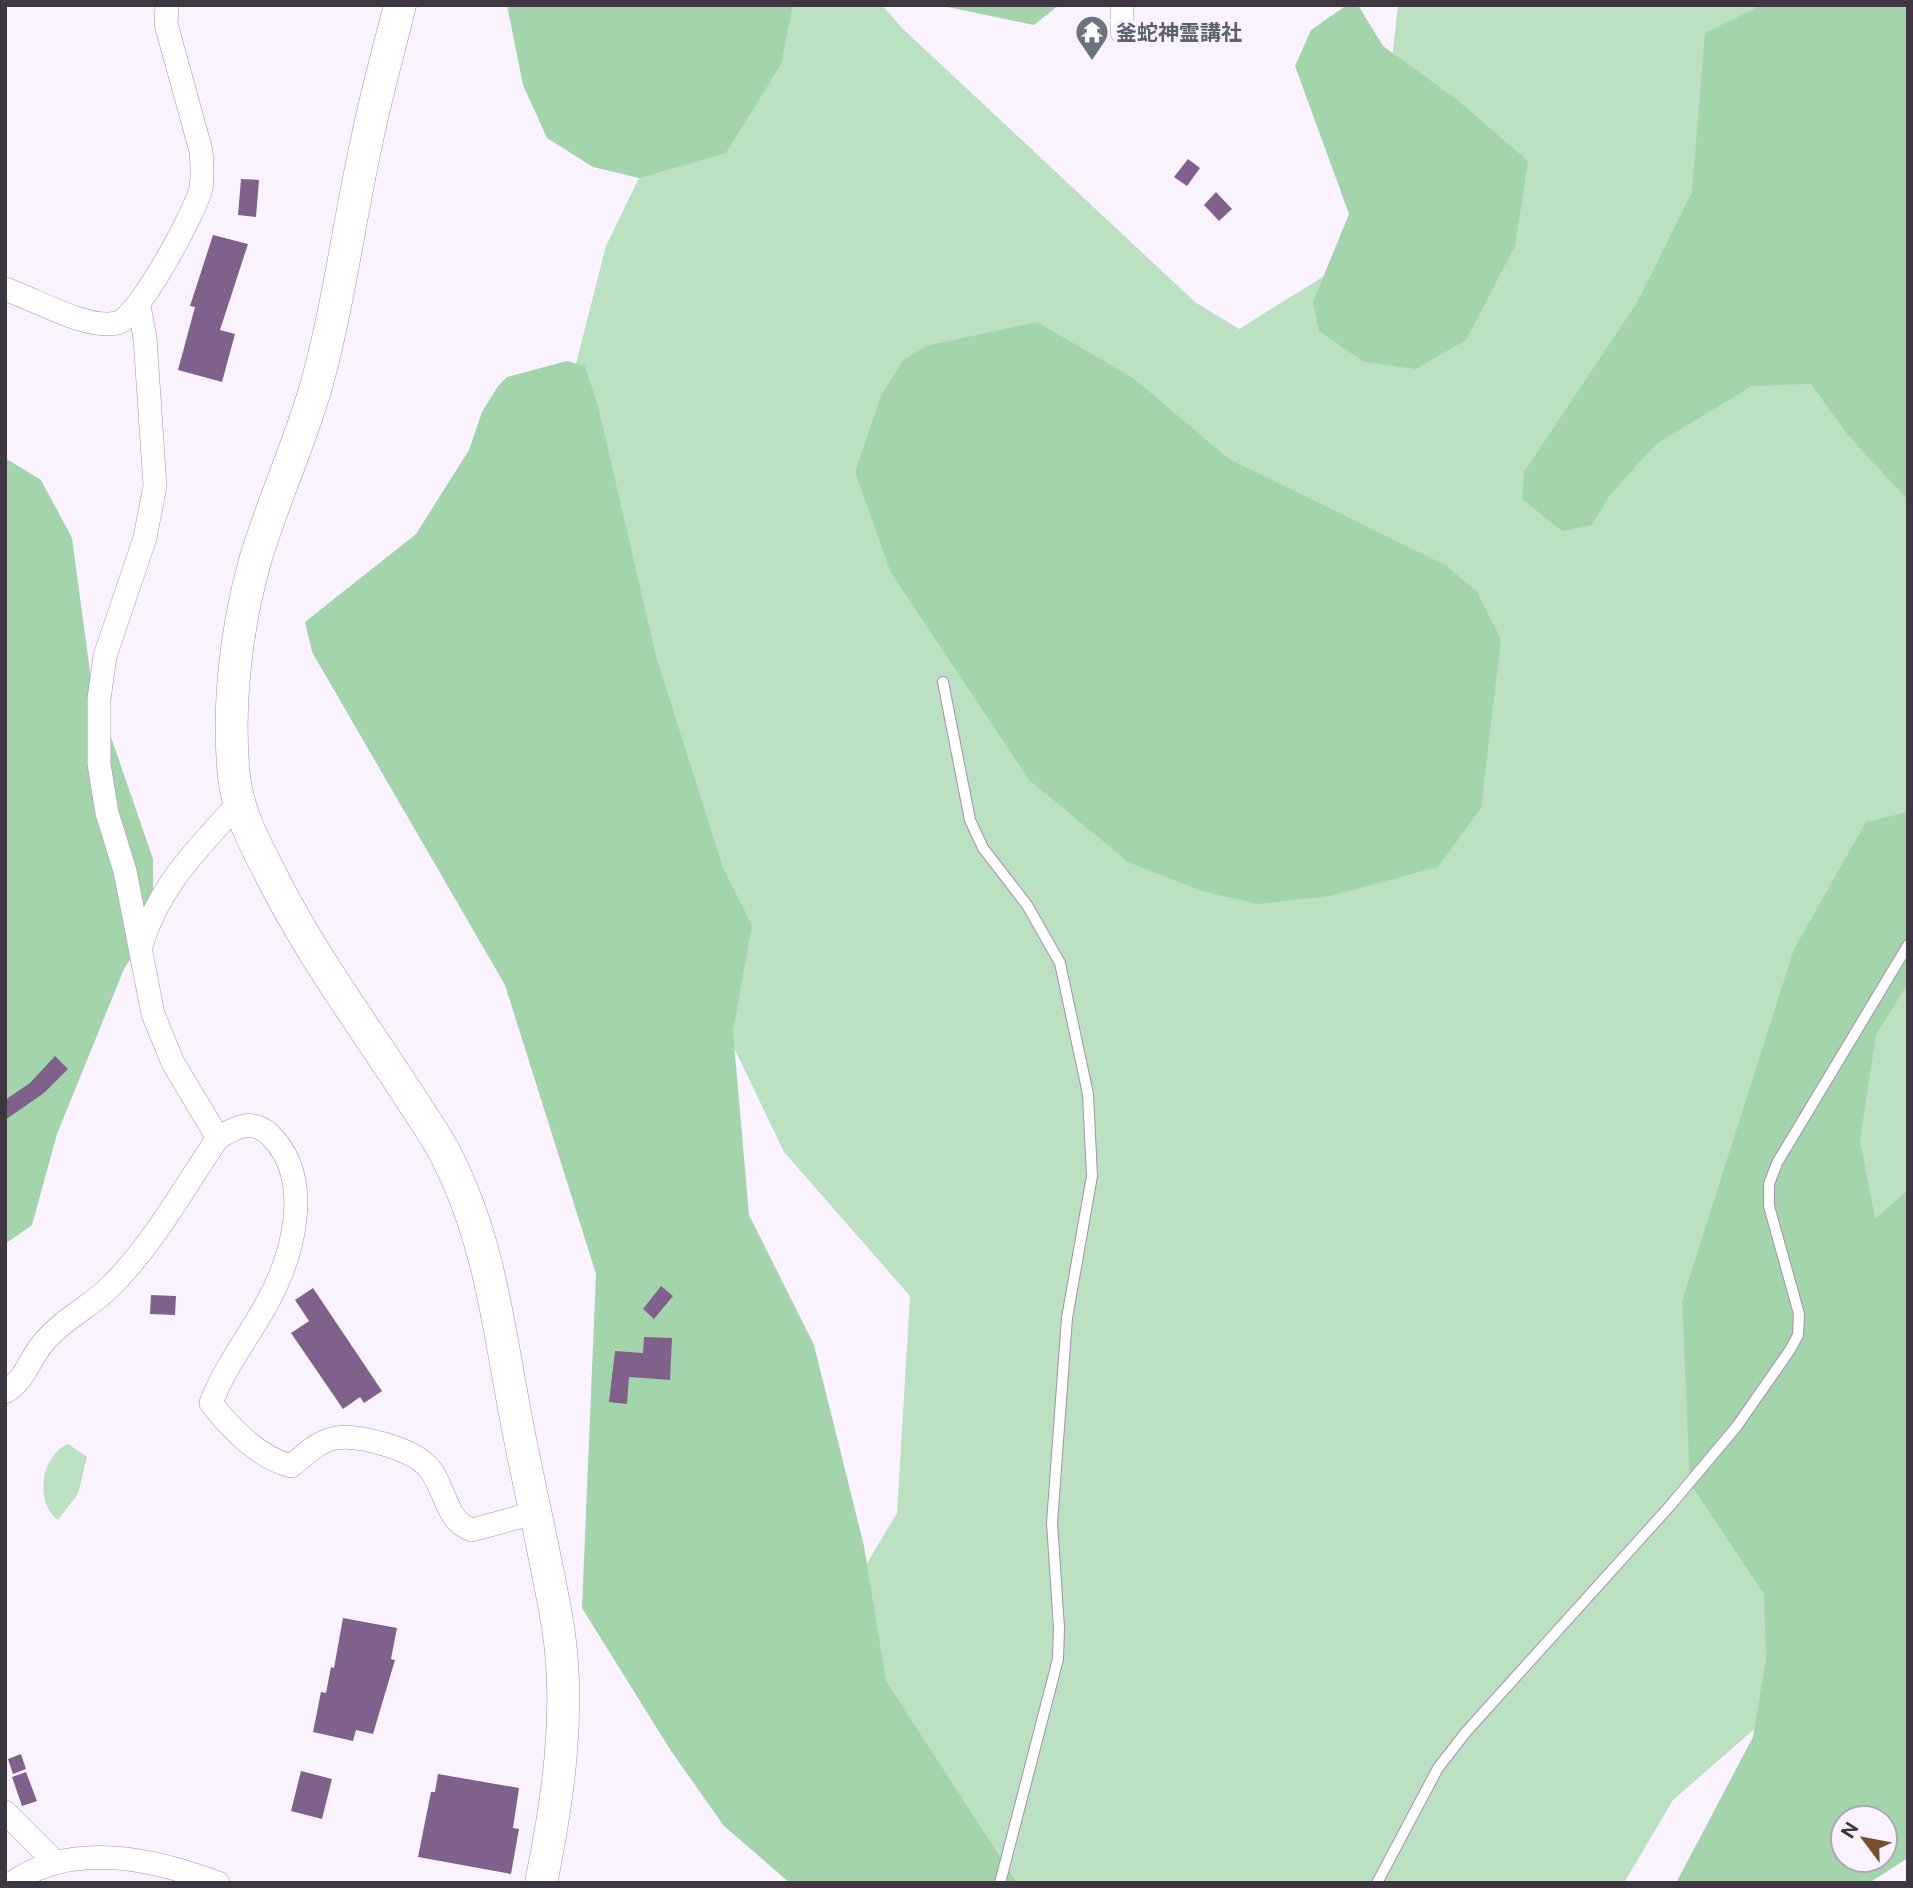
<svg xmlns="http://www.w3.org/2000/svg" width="1913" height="1888" font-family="'Public Sans','Noto Sans JP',sans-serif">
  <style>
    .green { fill: #bce1c2 }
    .forest { fill: #a4d4ac; fill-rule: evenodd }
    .building { fill: #80618b }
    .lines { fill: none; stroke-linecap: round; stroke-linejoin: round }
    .lane-casing { stroke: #a591ac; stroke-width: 12 }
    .street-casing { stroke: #a591ac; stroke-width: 24 }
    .secondary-casing { stroke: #a591ac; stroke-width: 33 }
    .lane { stroke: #fff; stroke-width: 10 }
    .street { stroke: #fff; stroke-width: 23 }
    .secondary { stroke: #fff; stroke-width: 32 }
    .labels { text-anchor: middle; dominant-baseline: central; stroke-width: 7; stroke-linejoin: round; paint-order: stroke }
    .worship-label { font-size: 21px; font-weight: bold; fill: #5b616d; stroke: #faf2fe; text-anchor: start }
  </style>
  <rect width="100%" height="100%" fill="#faf2fe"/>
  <!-- green -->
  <path class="green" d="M723 5H882L902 28 1195 302 1239 329 1371 247 1398 5H1908V1586L1828 1665 1673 1800 1624 1883H839L735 1784 897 1513 910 1296 784 1152 688 952 556 442 606 246Z
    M68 1444 87 1457 78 1494 58 1520C34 1503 41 1455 68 1444Z"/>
  <!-- forest -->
  <path class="forest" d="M507 5H793L781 64 726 153 639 178 593 167 547 138 523 85Z
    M938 5H1059L1034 25Z
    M1347 5H1358L1383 46 1456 99 1528 161 1515 246 1466 340 1416 369 1364 362 1319 331 1313 302 1349 214 1295 66 1311 30Z
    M1762 5H1908V500L1847 434 1811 384 1752 386 1656 444 1609 496 1592 525 1562 531 1522 499 1524 472 1638 301 1692 192 1705 33Z
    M1037 322 1133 378 1229 459 1447 566 1477 592 1501 639 1481 808 1438 867 1330 896 1258 904 1202 891 1128 862 1029 780 891 573 855 472 881 396 903 360 926 346Z
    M567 361 585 366 598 406 656 656 723 868 752 925 733 1031 749 1215 814 1345 864 1546 886 1681 1017 1883H790L724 1826 671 1751 582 1608 596 1274 505 985 312 652 305 622 416 534 469 450 482 412 498 386 507 377Z
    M5 458 41 480 72 538 91 679 153 859V923L124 969 57 1134 32 1225 5 1244Z
    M1908 812V983L1876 1035 1860 1140 1875 1219 1908 1190V1858L1869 1883H1676L1753 1737 1766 1659 1764 1594 1690 1483 1682 1301 1794 949 1866 822ZM1843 1818H1885V1860H1843Z"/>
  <!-- building -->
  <path class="building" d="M1188 159 1200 168 1187 186 1174 177Z
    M241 179 259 180 256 217 238 215Z
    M1216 192 1232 209 1219 221 1204 205Z
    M213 235 248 244 220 330 235 334 222 382 178 370 195 307 190 306Z
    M55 1056 68 1069 44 1093 5 1120V1100L30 1083Z
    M661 1286 673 1296 654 1319 643 1309Z
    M313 1288 382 1391 364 1403 360 1397 343 1409 291 1333 309 1321 295 1300Z
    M151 1295 176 1296 175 1315 150 1314Z
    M644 1337 672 1338 670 1380 629 1377 627 1404 609 1402 615 1351 643 1353Z
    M343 1618 397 1628 391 1659 395 1660 373 1734 356 1730 353 1741 313 1732 321 1692 326 1693 331 1667 334 1668Z
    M21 1754 26 1769 13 1774 8 1759Z
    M301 1771 332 1779 322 1819 291 1811Z
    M26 1772 37 1801 22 1806 12 1777Z
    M438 1774 519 1788 513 1828 519 1829 511 1874 418 1857 431 1792H435Z"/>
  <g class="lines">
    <defs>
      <path id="lane" d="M943 682 970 820 983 848 1027 905 1060 963 1088 1094 1092 1176 1067 1318 1052 1523 1059 1628 1058 1659 1000 1883
        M1377 1883 1438 1768 1466 1732 1669 1507 1737 1426 1790 1350 1798 1335 1799 1314 1769 1206V1184L1777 1163 1908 945"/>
      <path id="street" d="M1122 5V32
        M5 289C35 299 86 330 117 323 138 319 196 211 201 188 203 176 202 163 201 151L166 24 167 5
        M139 306 145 338 155 486 145 538 105 656 99 699V764L107 813 125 871 153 1014 173 1063 218 1138
        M141 946C158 887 198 848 239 803
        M5 1392C25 1381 29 1359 44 1342 63 1319 90 1307 110 1287 153 1245 184 1187 218 1138 236 1127 252 1118 270 1135 315 1179 293 1257 266 1305 248 1338 224 1368 211 1403 231 1429 258 1457 291 1466 305 1455 318 1441 336 1438 358 1434 412 1449 427 1466 446 1485 444 1521 472 1530L534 1513
        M5 1812 55 1862
        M12 1883C72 1840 154 1859 218 1883"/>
      <path id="secondary" d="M400 5C389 50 376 95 367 140 349 221 339 303 317 383 300 444 273 500 255 561 236 629 227 706 234 777 238 811 253 840 268 869 306 947 357 1016 404 1088 418 1110 434 1132 446 1155 489 1239 498 1323 515 1413 528 1484 546 1555 558 1627 571 1711 558 1800 541 1883"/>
    </defs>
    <!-- lane casing -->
    <use href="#lane" class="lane-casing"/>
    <!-- street casing -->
    <use href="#street" class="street-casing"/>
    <!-- secondary casing -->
    <use href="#secondary" class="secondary-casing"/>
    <!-- lane -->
    <use href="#lane" class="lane"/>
    <!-- street -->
    <use href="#street" class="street"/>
    <!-- secondary -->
    <use href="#secondary" class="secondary"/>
  </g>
  <!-- icons -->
  <defs>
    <symbol id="temple-pin" viewBox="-11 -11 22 30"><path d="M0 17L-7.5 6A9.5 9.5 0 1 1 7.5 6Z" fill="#6b7280" stroke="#faf2fe"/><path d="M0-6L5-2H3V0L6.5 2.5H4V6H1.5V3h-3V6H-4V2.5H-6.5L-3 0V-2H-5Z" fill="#fff"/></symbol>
  </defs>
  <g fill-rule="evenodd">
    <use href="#temple-pin" x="1073" y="13" width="38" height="52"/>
  </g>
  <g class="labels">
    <!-- worship labels -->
    <g class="worship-label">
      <text x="1116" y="32">釜蛇神霊講社</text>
    </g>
  </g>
  <!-- border -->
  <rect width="1913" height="1888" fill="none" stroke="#3e3641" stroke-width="14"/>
  <!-- north arrow -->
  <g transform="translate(1864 1839) rotate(302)"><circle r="33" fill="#faf2fe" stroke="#afa7b2" stroke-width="2"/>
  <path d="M0-5L12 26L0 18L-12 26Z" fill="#77512d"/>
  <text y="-10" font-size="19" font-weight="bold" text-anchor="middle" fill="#3e3641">N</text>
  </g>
</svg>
